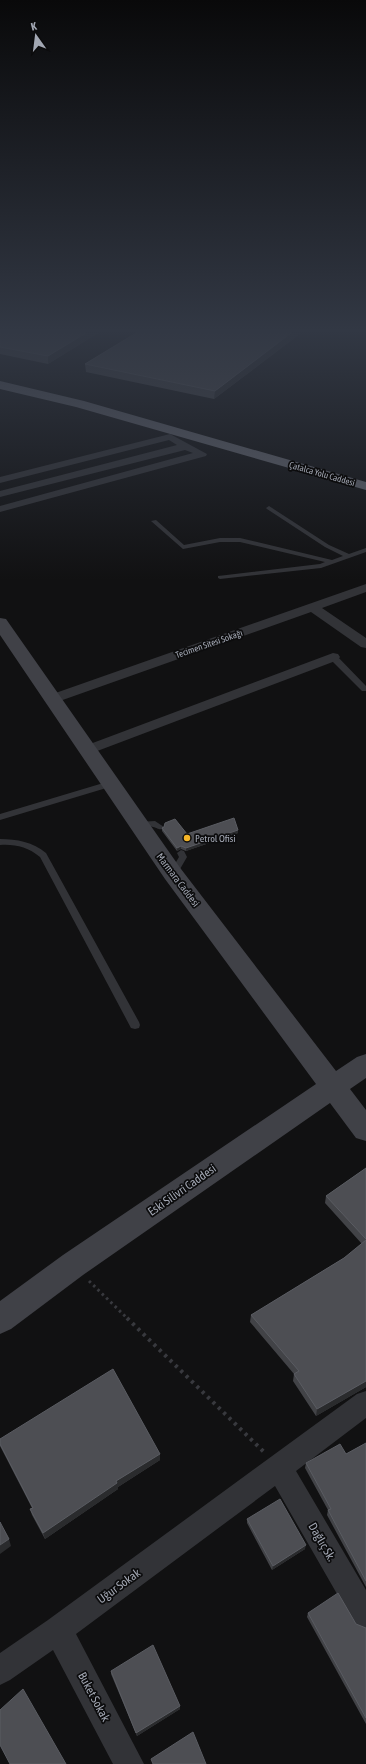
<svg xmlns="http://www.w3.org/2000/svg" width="366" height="1764" font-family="'Asap Condensed',sans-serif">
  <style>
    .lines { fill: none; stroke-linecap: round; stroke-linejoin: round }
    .path-far1 { stroke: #38393e; stroke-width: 3; stroke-dasharray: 2.5 3.5; stroke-linecap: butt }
    .path { stroke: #38393e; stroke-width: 4; stroke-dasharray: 3 4.5; stroke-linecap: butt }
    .lane { fill: #323337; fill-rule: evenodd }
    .street { fill: #323337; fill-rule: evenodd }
    .secondary { fill: #404147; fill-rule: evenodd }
    .highway { fill: #5e6068; fill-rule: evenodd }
    .wall { fill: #424347 }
    .shaded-wall { fill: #2a2b2d }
    .building { fill: #4d4e53; stroke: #5a5c62 }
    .poi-dot { fill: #f4b427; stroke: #0c0c0d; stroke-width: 1.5 }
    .labels { text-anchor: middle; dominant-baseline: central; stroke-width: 3.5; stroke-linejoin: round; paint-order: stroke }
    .far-street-label { font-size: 9px; fill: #a2a7b3; stroke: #0c0c0d }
    .poi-label { font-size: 10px; fill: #a2a7b3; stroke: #0c0c0d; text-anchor: start }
    .street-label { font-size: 10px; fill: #a2a7b3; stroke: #0c0c0d }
    .near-street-label { font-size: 12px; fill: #a2a7b3; stroke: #0c0c0d }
  </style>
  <rect width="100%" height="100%" fill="#111112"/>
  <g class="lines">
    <!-- path-far1 -->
    <path class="path-far1" d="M89 1281 128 1319"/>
    <!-- path -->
    <path class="path" d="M127 1318 264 1452"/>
    <!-- lane -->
    <path class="lane" d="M269 506 329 545 349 554 366 548V552L321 568 220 579 218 578V576L320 564 325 562 240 542H220L183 549 151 521 156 520 184 545 220 538H240L332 560 343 556 325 547 267 509 266 508Z
      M330 655H336L366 686V691H362L330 659Z
      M110 781 114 784 113 786 0 820V814Z
      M155 821 164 827 163 829C158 830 158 828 153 827 146 825 139 831 134 825L138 822Z
      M0 839C17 839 33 842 46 853L139 1022 140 1025 139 1028 135 1029 131 1028 40 857C28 847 15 844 0 845Z
      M181 850 184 851 187 857 176 876H170L169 874 179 857 177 853Z"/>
    <!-- street -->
    <path class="street" d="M170 434 207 454 206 456 0 512V506L193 453 185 450 0 497V491L177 445 169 440 0 483V477Z
      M366 584V592L322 608 366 638V648L361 647 311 612 57 702 52 703 47 702 45 699 47 696Z
      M333 653 338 654 340 657 338 660 92 753 87 755 82 753 80 750 82 747Z
      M366 1391V1418L296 1471 366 1590V1631L356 1627 275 1486 76 1634 144 1764H113L53 1650 10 1680 0 1685V1653L48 1620 357 1394Z"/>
    <!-- secondary -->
    <path class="secondary" d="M0 618 6 619 181 869 336 1071 357 1057 366 1054V1078L350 1089 366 1110V1141L356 1138 330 1103 83 1275 11 1329 0 1334V1301L63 1255 316 1084 165 879 0 635Z"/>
    <!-- highway -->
    <path class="highway" d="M0 381 84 401 366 482V490L76 407 0 389Z"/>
  </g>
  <!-- wall -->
  <path class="wall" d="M0 333H98L48 364 0 354Z
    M136 333H301L214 399 86 372 85 364Z
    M164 827 187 834 238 833 186 851 181 849 177 851 162 831V828Z
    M366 1168V1387L316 1416 293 1381 294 1374 250 1322 251 1315 344 1258 362 1244 325 1203 326 1196Z
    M0 1439 160 1460 118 1487V1489L45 1539 32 1515 30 1509 32 1508 0 1446Z
    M366 1443V1587L327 1515 328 1510 305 1468 306 1463 346 1454Z
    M247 1519 305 1549 272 1570 247 1523Z
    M308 1613 356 1624 366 1628V1724L307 1617Z
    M111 1671 180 1709 137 1736 111 1674Z"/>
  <!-- shaded-wall -->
  <path class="shaded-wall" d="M86 333H98L48 364V356Z
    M291 333H301L214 399 215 391Z
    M238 830V833L186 851V848Z
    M181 846V849L177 851V848Z
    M366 1381V1387L316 1416 317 1409Z
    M160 1454V1460L118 1487V1489L45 1539 43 1533 116 1481Z
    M9 1539 11 1546 0 1554V1545Z
    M306 1545 305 1549 272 1570 273 1566Z
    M180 1706V1709L137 1736 136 1733Z"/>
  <!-- building -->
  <path class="building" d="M0 333H86L48 356 0 347Z
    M136 333H291L215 391 85 364Z
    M234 818 238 830 186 848 181 846 177 848 162 828 164 827 165 823 175 819 187 834Z
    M366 1168V1239L326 1196Z
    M366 1240V1381L317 1409 294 1374 299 1371 251 1315 344 1258Z
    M113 1369 160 1454 116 1481 117 1483 43 1533 30 1509 33 1508 0 1444V1439Z
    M366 1443V1581L328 1510 331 1509 306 1463 340 1444 346 1454Z
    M280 1499 306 1545 273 1566 247 1519Z
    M0 1522 9 1539 0 1545Z
    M338 1593 356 1624 366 1628V1718L308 1613Z
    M153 1645 180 1706 136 1733 111 1671Z
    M23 1689 66 1764H10L0 1745V1710Z
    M193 1732 206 1764H153L151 1759Z"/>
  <!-- sky -->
  <linearGradient id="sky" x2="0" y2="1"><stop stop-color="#09090a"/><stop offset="0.57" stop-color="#323844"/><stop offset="1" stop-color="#323844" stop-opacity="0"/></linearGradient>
  <rect width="366" height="580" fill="url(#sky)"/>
  <!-- markers -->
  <circle class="poi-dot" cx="187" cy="838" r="4"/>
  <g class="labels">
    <!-- far-street labels -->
    <g class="far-street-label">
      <text transform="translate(322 474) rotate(16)">Çatalca Yolu Caddesi</text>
      <text transform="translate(209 644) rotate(-19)">Tecimen Sitesi Sokağı</text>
    </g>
    <!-- poi labels -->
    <g class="poi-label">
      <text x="195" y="838">Petrol Ofisi</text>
    </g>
    <!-- street labels -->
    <g class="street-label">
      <text transform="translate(178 880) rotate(53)">Marmara Caddesi</text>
    </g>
    <!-- near-street labels -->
    <g class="near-street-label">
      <text transform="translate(182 1190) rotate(-35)">Eski Silivri Caddesi</text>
      <text transform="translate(322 1542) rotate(60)">Dağlıç Sk.</text>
      <text transform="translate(119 1586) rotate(-36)">Uğur Sokak</text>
      <text transform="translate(94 1697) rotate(62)">Buket Sokak</text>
    </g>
  </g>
  <!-- north arrow -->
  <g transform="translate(36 36) rotate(346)" stroke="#0c0c0d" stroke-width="3" paint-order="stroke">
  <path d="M0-3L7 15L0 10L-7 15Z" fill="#a2a7b3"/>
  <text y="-6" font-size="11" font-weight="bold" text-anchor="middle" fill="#a2a7b3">K</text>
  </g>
</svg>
